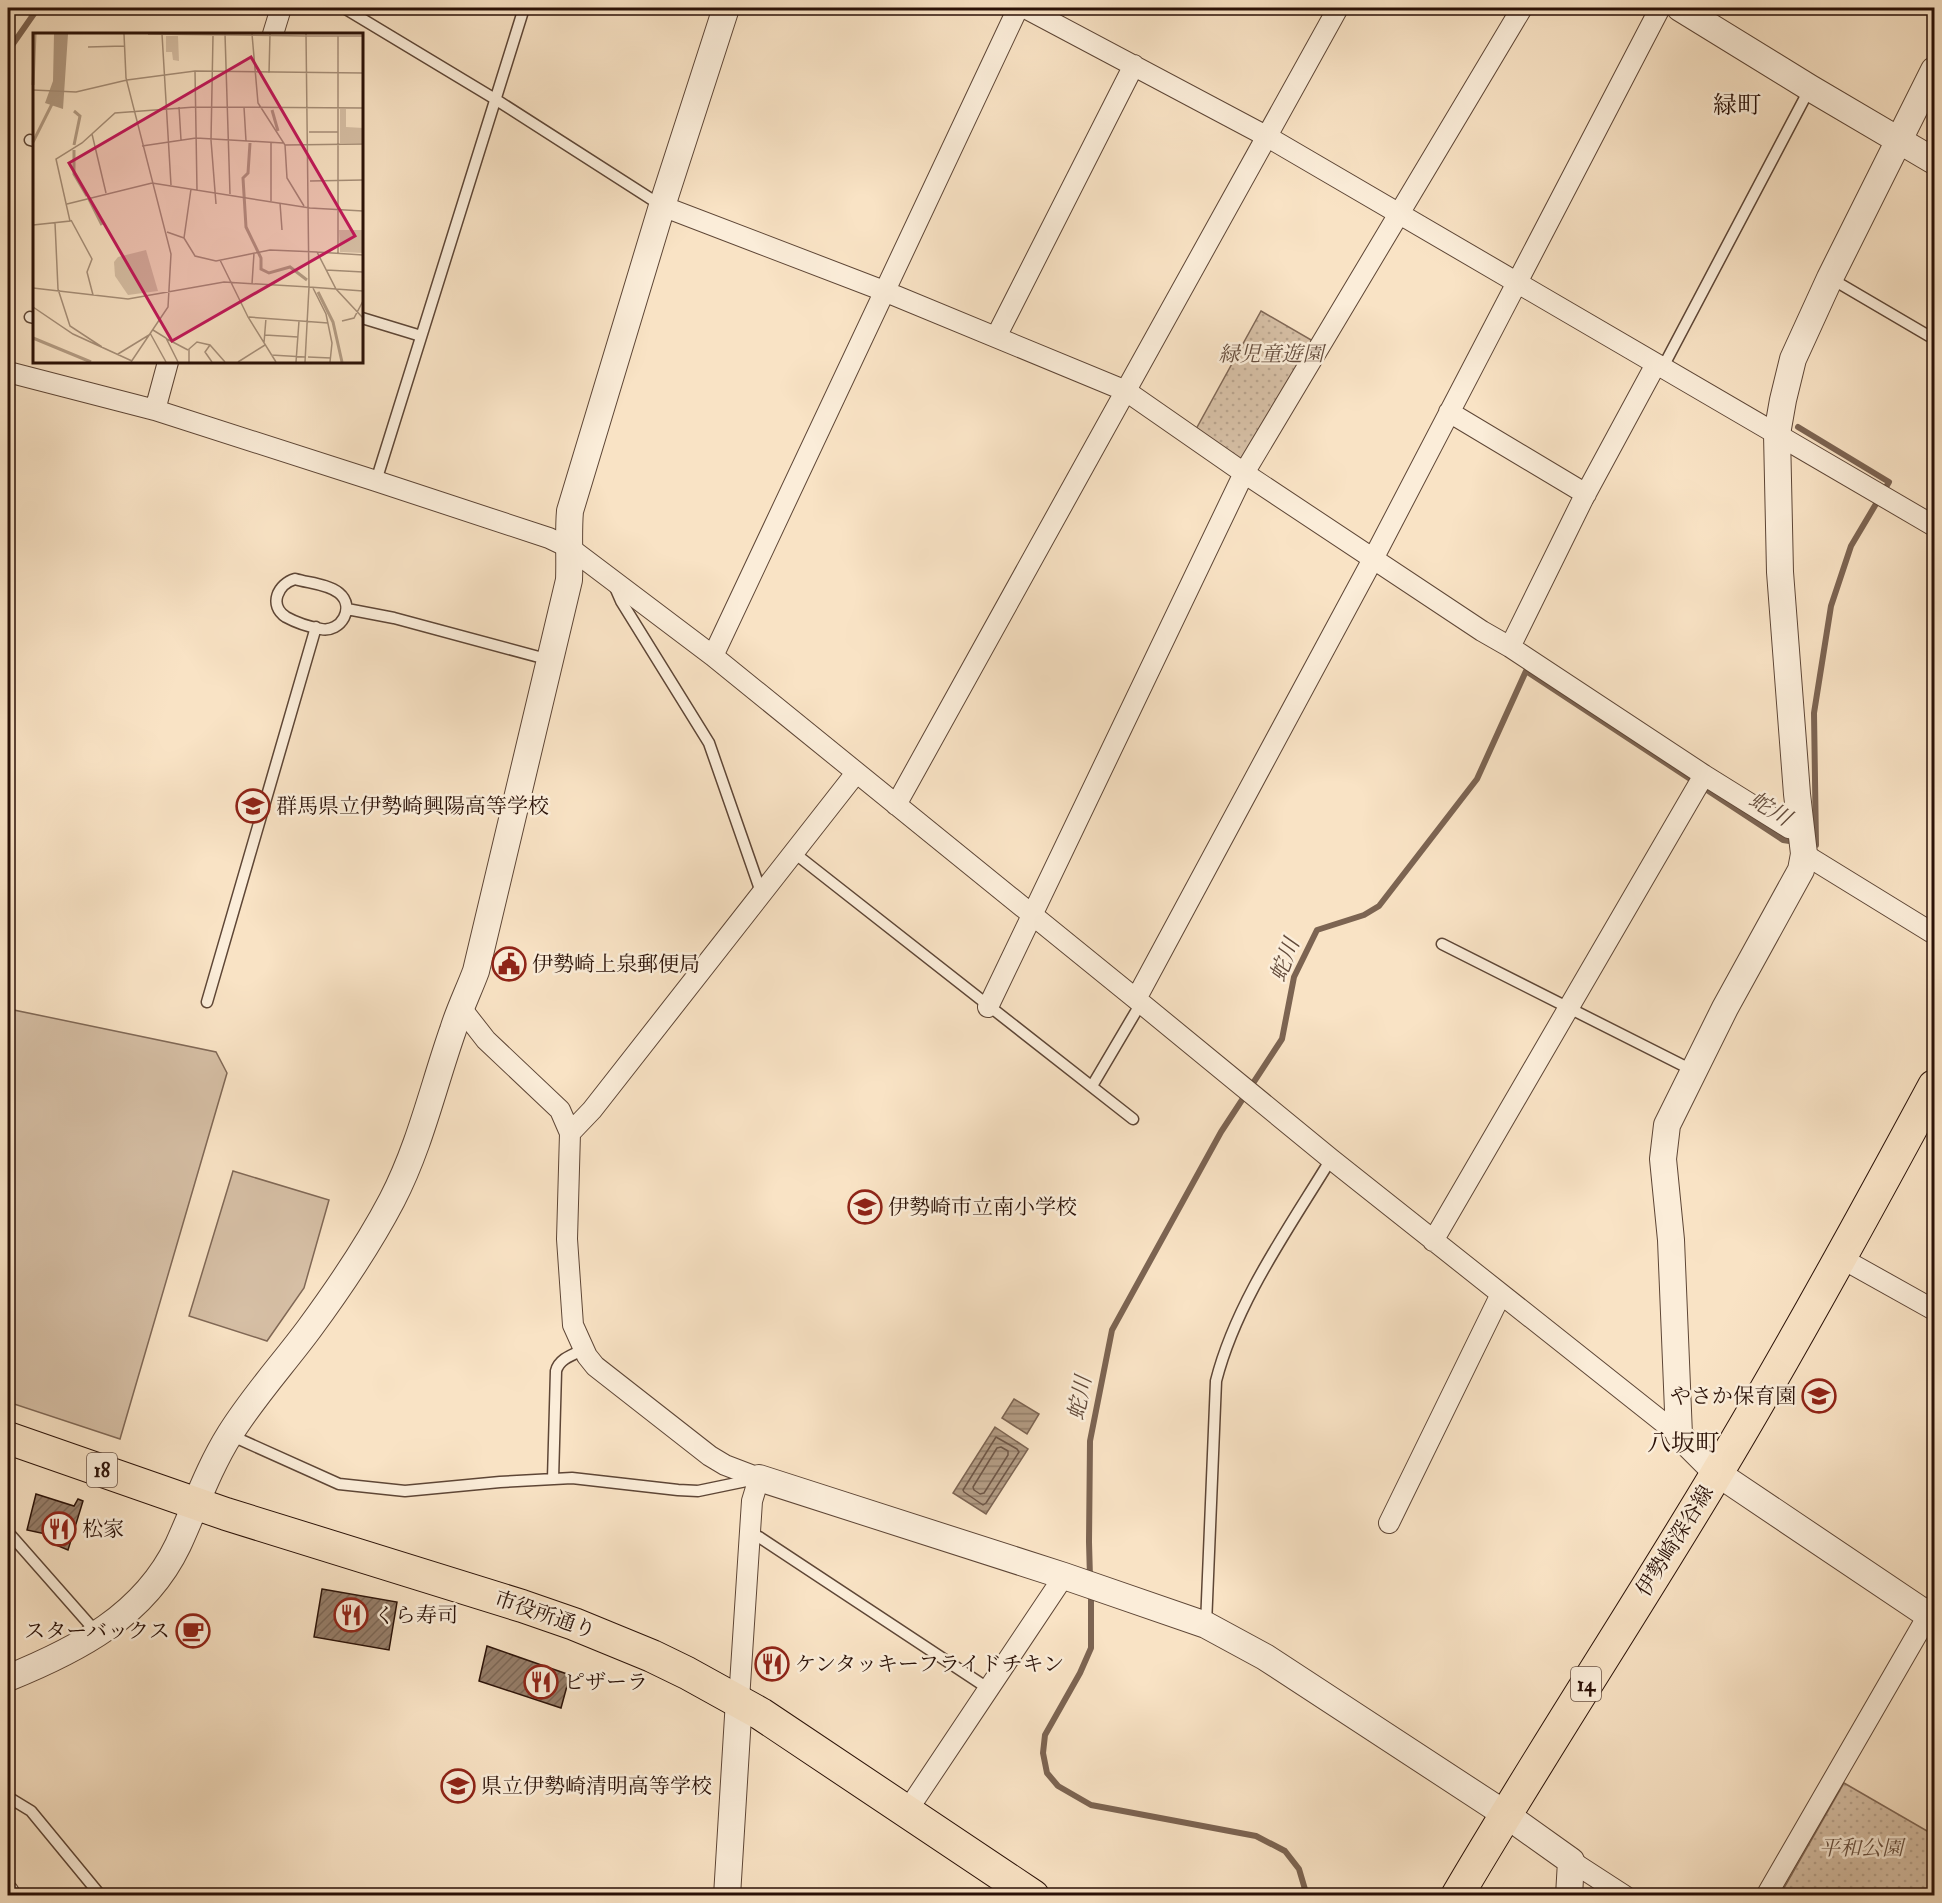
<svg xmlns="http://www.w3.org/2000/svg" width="1942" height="1903" font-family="'IM FELL Double Pica','Noto Serif JP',serif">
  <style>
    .grass { fill: url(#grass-dots); stroke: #806856; stroke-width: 1.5 }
    .pitch { fill: #d6bfa5; stroke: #806856; stroke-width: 1.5 }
    .water { fill: url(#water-rules); stroke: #7c6452; stroke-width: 1.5 }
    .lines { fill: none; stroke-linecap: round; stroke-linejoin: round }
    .shore { stroke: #6e5646; stroke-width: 1.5 }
    .stream { stroke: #7c6452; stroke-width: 6 }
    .building { fill: url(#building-hatch); stroke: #2a1107; stroke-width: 1.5 }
    .service-casing { stroke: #5e4636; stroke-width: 13 }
    .minor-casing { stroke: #5e4636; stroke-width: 22 }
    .tertiary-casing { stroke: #5e4636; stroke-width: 28 }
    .primary-casing { stroke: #2a1107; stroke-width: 34 }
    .service { stroke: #fbedd9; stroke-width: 10 }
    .minor { stroke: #fbedd9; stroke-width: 20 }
    .tertiary { stroke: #fbedd9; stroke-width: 26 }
    .primary { stroke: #f9e3c5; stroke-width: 32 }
    .labels { text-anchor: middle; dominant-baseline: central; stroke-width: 5; stroke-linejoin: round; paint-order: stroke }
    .shield { fill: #fbedd9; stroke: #695346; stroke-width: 1.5 }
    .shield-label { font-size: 20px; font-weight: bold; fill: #2a1107 }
    .park-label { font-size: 21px; font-style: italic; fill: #664e3e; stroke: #fbedd9 }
    .poi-label { font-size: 21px; fill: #2a1107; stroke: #fbedd9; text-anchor: start }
    .street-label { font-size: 21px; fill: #2a1107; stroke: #fbedd9 }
    .water-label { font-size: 22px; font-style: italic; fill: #614939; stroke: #fbedd9 }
    .quarter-label { font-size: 24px; fill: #2a1107; stroke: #fbedd9 }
    .inset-river { fill: none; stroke: #b39c84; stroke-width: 3 }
    .inset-road { fill: none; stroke: #a68f79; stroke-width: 1.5 }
    .view { fill: #c2185b; fill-opacity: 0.15; stroke: #c2185b; stroke-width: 3 }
    .inset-edge { fill: none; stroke: #2a1107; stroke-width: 3 }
  </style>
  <defs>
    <pattern id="grass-dots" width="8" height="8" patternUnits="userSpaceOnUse" patternTransform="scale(1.5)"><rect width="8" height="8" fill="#d6bfa5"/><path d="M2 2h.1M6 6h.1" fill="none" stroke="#b8a38d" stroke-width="1.8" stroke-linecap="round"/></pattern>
    <pattern id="water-rules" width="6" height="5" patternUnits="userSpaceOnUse" patternTransform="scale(1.5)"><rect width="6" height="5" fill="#b39c84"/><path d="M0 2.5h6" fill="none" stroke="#927e6a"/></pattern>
    <pattern id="building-hatch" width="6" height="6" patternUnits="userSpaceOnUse" patternTransform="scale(1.5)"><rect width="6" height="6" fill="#967e6a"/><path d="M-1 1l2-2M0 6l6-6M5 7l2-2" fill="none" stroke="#7b6655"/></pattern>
  </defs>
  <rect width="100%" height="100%" fill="#f9e3c5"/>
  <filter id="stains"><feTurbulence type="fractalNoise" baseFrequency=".00333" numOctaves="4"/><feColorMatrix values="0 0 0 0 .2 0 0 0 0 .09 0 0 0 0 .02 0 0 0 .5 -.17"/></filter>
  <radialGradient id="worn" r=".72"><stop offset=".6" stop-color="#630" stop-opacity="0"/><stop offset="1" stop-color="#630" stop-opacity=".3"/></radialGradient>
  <!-- grass -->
  <path class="grass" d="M1261 311 1313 341 1242 458 1238 459 1195 431Z
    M1844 1783 1934 1835V1895H1780Z"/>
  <!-- pitch -->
  <path class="pitch" d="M8 996 11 997 14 1010 216 1052 227 1073 120 1439 8 1402Z
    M233 1171 329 1200 304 1288 267 1341 189 1316Z"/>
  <!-- water -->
  <path class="water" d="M1014 1399 1039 1414 1027 1434 1002 1418Z
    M995 1427 1028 1449 986 1514 953 1493Z"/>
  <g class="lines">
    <!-- shore -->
    <path class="shore" d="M996 1437 1017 1449 1019 1452 986 1503 983 1505 964 1492 963 1490Z
      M1001 1447 1008 1451V1455L984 1493 980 1494 974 1490 973 1487 997 1448Z"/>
    <!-- stream -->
    <path class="stream" d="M8 51 38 8
      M1798 427 1889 482 1851 546 1831 606 1814 713 1816 845 1810 844
      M1090 1578 1089 1542 1090 1441 1112 1330 1221 1132 1282 1039 1294 977 1317 930 1364 915 1379 906 1477 779 1526 671 1783 840 1796 842
      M1091 1591V1648L1080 1673 1045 1735 1043 1753 1047 1773 1058 1786 1091 1805 1256 1836 1285 1851 1299 1869 1307 1896"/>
  </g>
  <!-- building -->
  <path class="building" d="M36 1494 74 1506 78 1499 83 1501 68 1550 51 1543 55 1536 27 1530Z
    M322 1589 397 1602 389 1650 314 1637Z
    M487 1646 570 1675 561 1708 479 1681Z"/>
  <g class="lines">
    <defs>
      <path id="service" d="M344 8 495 99 662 206
        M30 140 34 141
        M1830 278 1934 339
        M30 317 34 318
        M362 318 421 336
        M1663 367 1810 88
        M376 481 524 8
        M295 579C308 583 328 584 339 593 356 607 341 633 321 629 310 627 295 622 286 617 268 605 278 584 295 579Z
        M614 585 621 601 709 743 761 892
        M347 609 394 618 550 660
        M793 852 1133 1119
        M1442 944 1694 1071
        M207 1002 316 627
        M1092 1086 1141 1003
        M230 1435 339 1484 405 1491 500 1482 572 1478 678 1490 698 1491 756 1479
        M553 1479 556 1371C559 1359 572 1355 583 1350
        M8 1532 97 1633
        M750 1533 759 1537 989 1689
        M1206 1625 1216 1381C1236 1302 1289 1228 1331 1159
        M8 1797 31 1811 101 1896"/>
      <path id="minor" d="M1025 8 1266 136 1934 526
        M273 34 281 8
        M662 206 884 291 1126 391 1244 473 1482 631 1510 647 1704 775 1789 828 1802 830
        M996 337 1134 65
        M8 372 155 410 376 481 549 538 570 548 713 656 1136 999 1331 1159 1679 1435
        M155 410 168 362
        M1449 412 1586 494
        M1510 647 1583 499 1656 364
        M713 656 1018 8
        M896 805 1338 8
        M1804 854 1934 934
        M1136 999 1373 559 1660 8
        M988 1007 1244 473 1522 8
        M461 1008 486 1040 560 1110 570 1133 567 1239 573 1325 587 1356 595 1366 710 1456 725 1465 759 1478 752 1501 739 1700
        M570 1133 592 1110 856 773
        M1433 1241 1704 775
        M1841 1258 1934 1310
        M1389 1523 1501 1294
        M907 1811 1064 1576
        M1571 1861 1625 1896
        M8 1891 11 1896
        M1766 1896 1934 1605"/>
      <path id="tertiary" d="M1680 8 1810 88 1934 161
        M1934 70 1830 278 1793 359 1783 400 1777 434 1780 572 1797 794 1804 854 1801 870 1725 1008 1667 1125 1663 1159 1671 1240 1679 1435 1717 1473 1934 1619
        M759 1478 1064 1576 1206 1625 1265 1657 1505 1814 1571 1861 1569 1896
        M8 1678C77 1650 144 1616 178 1545 195 1508 208 1469 230 1434 253 1397 283 1364 309 1329 337 1291 370 1242 392 1200 420 1146 433 1087 453 1030 459 1010 469 990 476 971L569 580C570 557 568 534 570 511L662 206 726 8
        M727 1896 739 1700"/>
      <path id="primary" d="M8 1438 226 1514 522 1606 574 1624 652 1656 687 1673 761 1714 1033 1896
        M1457 1896C1541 1753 1632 1615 1717 1473 1793 1346 1864 1216 1934 1086"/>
    </defs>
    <!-- service casing -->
    <use href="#service" class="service-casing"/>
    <!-- minor casing -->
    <use href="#minor" class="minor-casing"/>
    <!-- tertiary casing -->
    <use href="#tertiary" class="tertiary-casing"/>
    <!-- primary casing -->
    <use href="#primary" class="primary-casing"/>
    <!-- service -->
    <use href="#service" class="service"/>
    <!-- minor -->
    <use href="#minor" class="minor"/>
    <!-- tertiary -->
    <use href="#tertiary" class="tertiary"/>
    <!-- primary -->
    <use href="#primary" class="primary"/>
  </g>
  <!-- icons -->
  <defs>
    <symbol id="school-ring" viewBox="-11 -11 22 22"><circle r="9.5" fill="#fbedd9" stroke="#8f2418" stroke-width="1.5"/><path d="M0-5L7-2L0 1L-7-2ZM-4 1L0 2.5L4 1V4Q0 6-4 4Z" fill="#8f2418"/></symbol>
    <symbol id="civic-ring" viewBox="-11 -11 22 22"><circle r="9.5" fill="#fbedd9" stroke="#8f2418" stroke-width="1.5"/><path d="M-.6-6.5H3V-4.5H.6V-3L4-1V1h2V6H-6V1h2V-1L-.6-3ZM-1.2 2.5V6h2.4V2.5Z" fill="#8f2418"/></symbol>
    <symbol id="restaurant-ring" viewBox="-11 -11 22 22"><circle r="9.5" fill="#fbedd9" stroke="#8f2418" stroke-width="1.5"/><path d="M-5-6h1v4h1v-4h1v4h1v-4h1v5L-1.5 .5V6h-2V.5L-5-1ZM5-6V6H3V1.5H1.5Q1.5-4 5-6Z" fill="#8f2418"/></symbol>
    <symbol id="cafe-ring" viewBox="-11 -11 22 22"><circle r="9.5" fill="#fbedd9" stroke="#8f2418" stroke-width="1.5"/><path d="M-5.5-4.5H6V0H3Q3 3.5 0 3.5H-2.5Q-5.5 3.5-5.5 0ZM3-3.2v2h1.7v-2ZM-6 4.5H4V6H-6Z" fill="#8f2418"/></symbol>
  </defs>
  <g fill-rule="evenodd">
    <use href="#school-ring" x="234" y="787" width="38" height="38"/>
    <use href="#civic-ring" x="490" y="945" width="38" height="38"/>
    <use href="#school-ring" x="846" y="1188" width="38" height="38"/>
    <use href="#school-ring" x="1800" y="1377" width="38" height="38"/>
    <use href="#restaurant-ring" x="40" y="1510" width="38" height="38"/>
    <use href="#restaurant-ring" x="332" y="1596" width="38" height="38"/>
    <use href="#cafe-ring" x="174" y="1612" width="38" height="38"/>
    <use href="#restaurant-ring" x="753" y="1645" width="38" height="38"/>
    <use href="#restaurant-ring" x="522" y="1663" width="38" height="38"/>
    <use href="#school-ring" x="439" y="1767" width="38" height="38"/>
  </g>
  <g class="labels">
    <!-- shield labels -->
    <g class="shield">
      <rect x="87" y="1453" width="30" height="34" rx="4.5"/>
      <rect x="1571" y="1667" width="30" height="34" rx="4.5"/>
    </g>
    <g class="shield-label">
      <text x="102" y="1470">18</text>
      <text x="1586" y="1684">14</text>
    </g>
    <!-- park labels -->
    <g class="park-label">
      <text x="1271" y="354">緑児童遊園</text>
      <text x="1861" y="1848">平和公園</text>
    </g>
    <!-- poi labels -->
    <g class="poi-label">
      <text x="276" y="806">群馬県立伊勢崎興陽高等学校</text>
      <text x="532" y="964">伊勢崎上泉郵便局</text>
      <text x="888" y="1207">伊勢崎市立南小学校</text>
      <text x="1796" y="1396" text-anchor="end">やさか保育園</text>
      <text x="82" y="1529">松家</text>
      <text x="374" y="1615">くら寿司</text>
      <text x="170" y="1631" text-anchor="end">スターバックス</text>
      <text x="795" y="1664">ケンタッキーフライドチキン</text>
      <text x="564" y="1682">ピザーラ</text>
      <text x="481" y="1786">県立伊勢崎清明高等学校</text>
    </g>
    <!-- street labels -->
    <g class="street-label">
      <text transform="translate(1675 1541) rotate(-58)">伊勢崎深谷線</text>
      <text transform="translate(545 1615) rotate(19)">市役所通り</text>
    </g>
    <!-- water labels -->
    <g class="water-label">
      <text transform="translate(1770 809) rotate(31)">蛇川</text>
      <text transform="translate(1285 960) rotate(-69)">蛇川</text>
      <text transform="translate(1080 1398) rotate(-79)">蛇川</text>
    </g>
    <!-- quarter labels -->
    <g class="quarter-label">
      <text x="1737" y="105">緑町</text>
      <text x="1683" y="1443">八坂町</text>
    </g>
  </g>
  <!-- overview -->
  <g transform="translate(33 33)">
    <rect width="330" height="330" fill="#f9e3c5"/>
    <path d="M307 76H313V94L330 95V110H307ZM306 197H330V220L307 219Z" fill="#d6bfa5"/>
    <path d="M133 3H145L146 28 140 27 139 19H133Z" fill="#d6bfa5"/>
    <path d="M113 217 125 258 95 262 82 243 81 229 85 224Z" fill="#d6bfa5"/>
    <path d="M21 1H35L30 76 12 70 20 48Z" fill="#b39c84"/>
    <path class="inset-river" d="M0 52 2 1M239 77 245 98M0 109 20 69M217 110 215 140 210 145 213 194 228 225V236L236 240 257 234 274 247M41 112 47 83 41 78M41 117V141L54 163M56 166 69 192M285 259 300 289 309 329M0 305 58 329"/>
    <path class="inset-road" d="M91 1 93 45 138 221 135 274 98 329M115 1 273 3M129 1 138 152M192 1 197 161M219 1 225 70 252 112 254 145 271 173M180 3 178 107 183 171M273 3H330M55 14 91 13M162 38 164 157M236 40 237 1M0 57 43 59 94 47 162 38 330 40M146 74 148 107M211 74 213 108M276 99H305M59 101 73 160M252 112 330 111M109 113 163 105 250 110M277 148 330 147M158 156 151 205 162 223 183 228 237 217 284 219 303 256 330 285M238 168V110M247 170 249 197M34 171 119 150 277 175 330 178M38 187 59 226 54 239 60 262M22 190 25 256 37 293 69 314M0 192 37 188 23 126 49 110 82 80 162 74 330 75M134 199 151 205M284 219 330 222M305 220V3M187 227 215 284 243 329M293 237 330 239M219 251 221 220M276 254 330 258M0 255 95 266 191 249 276 254 273 1M280 255 293 281 299 310 297 329M0 274 40 301 99 328M216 284 295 290M309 288 321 285 330 268M120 297 133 305 145 329M117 300 133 329M232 302 265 304M134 306 155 317M231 310 233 285M177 312 172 319 179 329M85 321 116 302M238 322 272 324M275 324 298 325M156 329V316L164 309 177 312 192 329M205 329 232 312M263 329 266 288M272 329 276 254"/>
    <path class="view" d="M218 24 322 203 139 308 36 130Z"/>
    <rect width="330" height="330" class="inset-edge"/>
  </g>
  <!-- margin -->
  <rect width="1942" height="1903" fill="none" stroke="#f9e3c5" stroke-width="30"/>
  <rect x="9" y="9" width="1924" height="1885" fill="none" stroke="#2a1107" stroke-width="3"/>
  <rect x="15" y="15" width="1912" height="1873" fill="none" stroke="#2a1107" stroke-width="1.5"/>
  <rect width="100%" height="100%" filter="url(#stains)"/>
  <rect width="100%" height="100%" fill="url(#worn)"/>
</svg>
